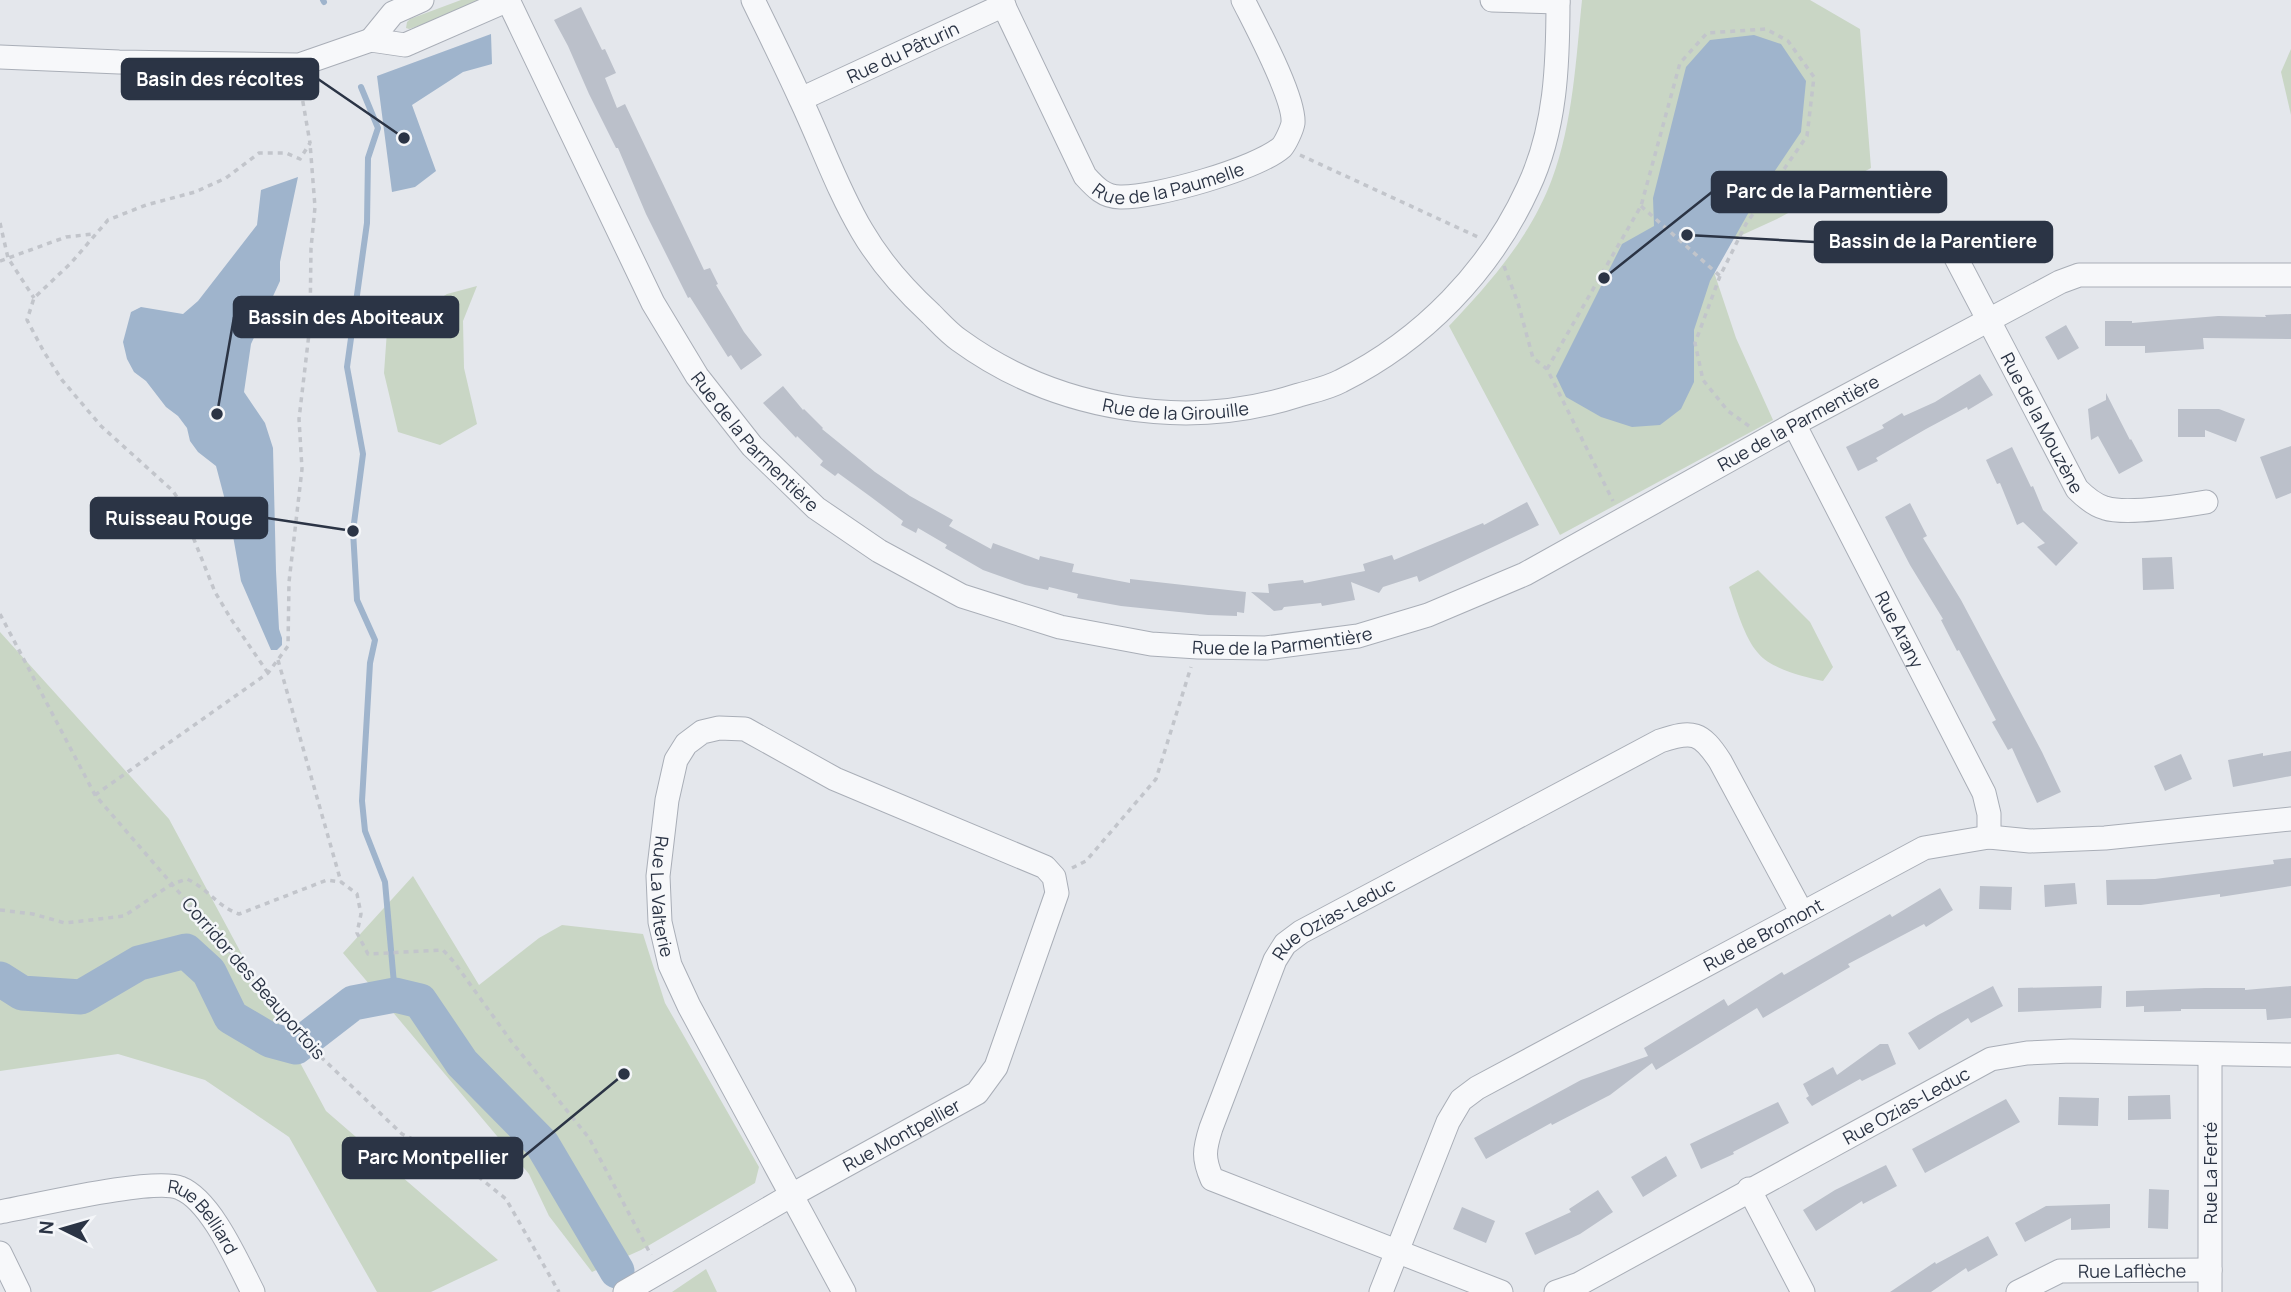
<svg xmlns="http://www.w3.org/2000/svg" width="2291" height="1292" font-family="Manrope,sans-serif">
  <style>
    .green { fill: #c9d6c5 }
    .water { fill: #9fb4cc }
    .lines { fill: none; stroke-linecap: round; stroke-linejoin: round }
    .stream { stroke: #9fb4cc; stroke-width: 6 }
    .river { stroke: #9fb4cc; stroke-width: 35 }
    .building { fill: #bbc0ca }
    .street-casing { stroke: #a9aeb7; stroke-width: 25 }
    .path { stroke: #c2c5cb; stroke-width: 3.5; stroke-dasharray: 5 5; stroke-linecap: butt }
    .street { stroke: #f7f8fa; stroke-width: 23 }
    .labels { text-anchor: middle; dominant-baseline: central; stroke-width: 5; stroke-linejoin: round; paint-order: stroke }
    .street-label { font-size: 18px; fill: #2b3445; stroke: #f4f6f9 }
    .leader { fill: none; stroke: #2b3445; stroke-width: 2.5 }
    .callout-dot { fill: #2b3445; stroke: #f4f6f9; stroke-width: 2.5 }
    .callout { fill: #2b3445; stroke: #2b3445; stroke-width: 2.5 }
    .callout-label { font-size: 19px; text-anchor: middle; font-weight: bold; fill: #fff }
  </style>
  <rect width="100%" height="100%" fill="#e4e7ec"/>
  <!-- green -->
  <path class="green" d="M461 0H481L449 16 409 29 406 28 407 22 410 19Z
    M1582 0H1810L1860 29 1871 168 1777 219 1707 251 1736 338 1773 420 1560 535 1449 326C1490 283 1531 236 1552 179 1573 123 1576 59 1582 0Z
    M2291 49V115L2281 72Z
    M477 286 463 321 464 368 477 424 440 445 398 432 384 373 387 331 447 294Z
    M1758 570 1810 622 1833 667 1823 681C1804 677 1771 669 1758 653 1744 637 1736 607 1729 587Z
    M0 632 169 819 326 1111 498 1260 431 1292H377L289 1137 205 1080 118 1054 0 1071Z
    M413 876 479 985 539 938 562 925 643 934 665 1003 759 1167 755 1183 641 1250 592 1272 549 1216 529 1174 343 953Z
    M706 1269 717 1292H672Z"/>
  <!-- water -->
  <path class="water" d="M491 34 492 64 463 72 412 105 436 171 415 187 392 192 377 76Z
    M1754 35 1781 44 1806 81 1801 132 1758 196 1710 281 1694 330V382L1681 409 1660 425 1632 427 1601 417 1566 397 1556 376 1622 244 1654 226 1653 198 1686 67 1710 40Z
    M298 177 280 262V281L251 344 244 392 265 423 273 448 276 571 279 629 282 638V645L277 650H271L241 581 230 519 216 466 198 452 190 441 187 428 178 416 166 407 146 381 134 372 127 359 123 342 131 312 141 307 183 314 198 301 257 225 261 190Z"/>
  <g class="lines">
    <!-- stream -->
    <path class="stream" d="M323 0 324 2
      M361 87 378 128 368 158 367 223 347 367 363 454 353 531 357 600 375 640 370 663 362 801 365 831 385 882 395 995"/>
    <!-- river -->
    <path class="river" d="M0 979 22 993 81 997 139 963 186 951 209 972 231 1017 270 1040 296 1047 353 1003 395 995 420 1001 462 1063 542 1144 617 1271"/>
  </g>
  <!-- building -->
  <path class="building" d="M581 7 602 50 605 49 616 73 605 78 617 108 625 104 704 270 710 268 718 284 716 285 744 332 762 355 741 370 731 355 728 357 690 297 688 298 646 214 618 148H616L589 94 568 46 554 20Z
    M2291 314V339L2203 338 2204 349 2145 353V346H2105V321H2132V323L2218 316 2266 317 2265 315Z
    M2066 325 2079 348 2058 360 2045 337Z
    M1980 374 1993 395 1968 410 1967 407 1926 429 1876 458 1878 461 1858 471 1846 447 1884 428 1882 425 1902 413 1904 416 1935 402Z
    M783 386 803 410 804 409 823 428 822 429 875 472 910 496 953 520 949 526 991 549 993 543 1039 560 1040 556 1074 564 1072 572 1130 583V579L1246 592 1244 613 1237 612V616L1208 615 1121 606 1077 598 1078 594 1049 587 1048 590 1025 585 983 570 945 548 947 545 918 528 916 533 901 525 903 521 871 497 838 473 835 476 820 465 823 461 797 436 796 438 763 403Z
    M2106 393 2130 440 2131 439 2143 461 2119 474 2098 436 2091 440 2088 409 2106 400Z
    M2178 409H2219L2245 419 2236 442 2205 430V437H2178Z
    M2291 446V493L2276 499 2260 457Z
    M2012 447 2031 487 2033 486 2043 510 2078 543 2056 566 2037 547 2045 543 2023 522 2017 525 2000 483 1997 484 1986 460Z
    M1527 502 1539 525 1419 582 1417 576 1383 587 1379 593 1351 582 1355 600 1322 606 1321 603 1284 607 1282 610 1274 611 1251 592 1269 593 1268 584 1303 580 1304 583 1365 571 1363 564 1392 555 1394 560 1483 523 1484 525Z
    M1910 503 1927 536 1923 538 1961 600 2042 752 2061 792 2037 803 2012 748 2008 750 1992 722 1996 720 1959 650 1957 651 1941 620 1943 619 1910 565 1885 517Z
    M2172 557 2174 589 2143 590 2142 558Z
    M2291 751V776L2233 787 2228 760 2263 753V756Z
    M2181 754 2192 779 2165 791 2154 766Z
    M2291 858V886L2220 897V894L2141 905H2107L2106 880 2155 879 2274 864 2273 860Z
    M2075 883 2077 904 2045 907 2044 885Z
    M1980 886 2012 887 2011 910 1979 909Z
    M1940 888 1953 910 1926 927 1924 924 1848 964 1850 967 1763 1018 1757 1008 1656 1070 1652 1063 1610 1095 1552 1125 1551 1123 1486 1159 1474 1138 1581 1080 1648 1056 1644 1048 1724 999 1728 1006 1782 972 1784 975 1890 914 1892 917Z
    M1993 986 2003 1006 1971 1023 1968 1018 1919 1050 1908 1033 1938 1015Z
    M2102 986 2101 1008 2018 1012V988Z
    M2291 986V1018L2267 1020 2266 1009H2181V1011L2144 1012V1006L2126 1007V991L2205 988H2245V990Z
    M1880 1044H1888L1896 1064 1862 1081 1860 1079 1812 1106 1806 1098 1809 1096 1803 1084 1833 1067 1837 1075Z
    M2170 1095 2171 1119 2128 1120V1096Z
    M2059 1097 2099 1098 2098 1126 2058 1125Z
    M2006 1099 2020 1122 1925 1173 1912 1149Z
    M1778 1102 1789 1123 1733 1152 1734 1154 1701 1169 1690 1144Z
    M1666 1156 1677 1176 1643 1197 1631 1177Z
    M1886 1165 1897 1186 1863 1204 1862 1201 1816 1231 1803 1210 1835 1190Z
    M2149 1189 2169 1190 2168 1229 2148 1228Z
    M1598 1190 1613 1212 1580 1234 1535 1255 1525 1233 1571 1212 1569 1209Z
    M2110 1204V1228L2071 1230V1218L2025 1242 2015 1223 2046 1206Z
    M1462 1207 1495 1221 1486 1243 1453 1229Z
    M1988 1236 1998 1255 1968 1272 1966 1268 1931 1292H1890L1935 1262 1936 1264Z"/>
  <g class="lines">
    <defs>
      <g id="street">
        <path id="s1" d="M508 0 653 303 697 376 752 446 816 508 879 551 962 596 1060 627 1151 644 1198 647 1266 648 1358 636 1428 615 1525 574 1794 424 2060 282 2079 275H2291"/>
        <path id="s2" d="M753 0C769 33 785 65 800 98 821 142 837 189 862 231 880 262 905 290 931 314 940 323 949 333 959 340 1055 410 1185 432 1299 395 1313 391 1328 388 1341 381 1423 340 1490 271 1528 188 1556 129 1558 64 1558 0"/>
        <path id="s3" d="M1001 0 1085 176C1095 187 1104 197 1120 197 1154 198 1257 169 1282 147 1286 142 1292 129 1293 123 1295 98 1256 26 1243 0"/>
        <path d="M1492 0 1558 2"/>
        <path d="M371 40 393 13 422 0"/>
        <path d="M0 57 119 62 299 65 371 40 405 45 508 0"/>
        <path id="s4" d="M801 99 1004 5"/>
        <path id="s5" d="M1944 235 2077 489C2085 497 2094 505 2105 508 2127 515 2182 506 2206 502"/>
        <path id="s6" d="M1794 424 1984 793 1989 814V837"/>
        <path d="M2210 1055V1292"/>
        <path d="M1749 1189 1803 1292"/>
        <path id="s7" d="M0 1212C34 1206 154 1177 180 1188 211 1200 238 1263 253 1292"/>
        <path d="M0 1253 19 1292"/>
        <path id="s8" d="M625 1292 790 1196 977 1093 996 1067 1057 893 1054 877 1045 867 835 779 745 729 719 728 702 732 686 744 676 760 667 800 658 876 660 922 670 965 689 1006 844 1292"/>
        <path id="s9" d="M1381 1292 1448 1122 1461 1100 1477 1088 1924 848 1989 837 2030 841 2105 838 2291 819"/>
        <path id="s10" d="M1501 1292 1212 1179C1203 1158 1204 1150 1211 1128L1275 960 1285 944 1301 932 1660 741C1693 730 1701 732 1720 761L1802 913"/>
        <path id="s11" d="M1556 1292 1579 1284 1991 1059 2027 1053 2071 1051 2291 1055"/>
        <path id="s12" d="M2018 1292 2060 1271 2210 1270"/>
      </g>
    </defs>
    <!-- street casing -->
    <use href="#street" class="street-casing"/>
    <!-- path -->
    <path class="path" d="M1300 155 1478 237
      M1641 206 1720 276
      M0 223 8 258 34 298
      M0 261 66 237 93 234
      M1504 266 1518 303 1533 358 1547 369 1613 501
      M1547 369 1641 206 1680 63 1707 33 1766 29 1788 41 1814 77 1807 136 1746 224 1720 276 1695 343 1703 380 1728 411 1749 426
      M0 614 95 795 322 1058 402 1134 459 1161 506 1199 559 1292
      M278 660 341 882
      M268 673 231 619 215 592 189 527 184 508 173 491 101 426 62 380 44 352 27 320 34 298 71 263 108 220 146 205 195 192 226 178 259 153H286L300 159 310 143 300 85
      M95 795 268 673 288 646 289 582 302 469 299 419 310 325 311 248 315 207 310 143
      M1072 868 1086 861 1156 779 1191 667
      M0 910 33 914 65 923 124 916 172 884 187 879C207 888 218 907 239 914L327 880 341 882 357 894 361 914 357 933 368 954 443 950 454 962 511 1041 589 1138 651 1255"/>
    <!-- street -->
    <use href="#street" class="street"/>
  </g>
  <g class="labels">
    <!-- street labels -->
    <g class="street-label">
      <text stroke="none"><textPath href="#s4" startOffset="112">Rue du Pâturin</textPath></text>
      <text stroke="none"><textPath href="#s3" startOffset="287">Rue de la Paumelle</textPath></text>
      <text stroke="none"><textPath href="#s2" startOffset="634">Rue de la Girouille</textPath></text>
      <text stroke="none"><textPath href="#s5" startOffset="212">Rue de la Mouzène</textPath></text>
      <text stroke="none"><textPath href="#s1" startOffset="1664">Rue de la Parmentière</textPath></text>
      <text stroke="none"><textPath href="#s1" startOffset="509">Rue de la Parmentière</textPath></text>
      <text stroke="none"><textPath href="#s6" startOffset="231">Rue Arany</textPath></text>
      <text stroke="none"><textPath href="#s1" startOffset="1097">Rue de la Parmentière</textPath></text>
      <text stroke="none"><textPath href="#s8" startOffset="1202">Rue La Valterie</textPath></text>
      <text stroke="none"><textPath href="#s10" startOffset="616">Rue Ozias-Leduc</textPath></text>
      <text stroke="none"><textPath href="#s9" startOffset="553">Rue de Bromont</textPath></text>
      <text transform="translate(254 978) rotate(49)">Corridor des Beauportois</text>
      <text stroke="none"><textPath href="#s11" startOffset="397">Rue Ozias-Leduc</textPath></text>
      <text stroke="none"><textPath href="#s8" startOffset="318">Rue Montpellier</textPath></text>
      <text transform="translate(2210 1173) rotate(-90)">Rue La Ferté</text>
      <text stroke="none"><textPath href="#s7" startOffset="219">Rue Belliard</textPath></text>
      <text stroke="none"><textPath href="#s12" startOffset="119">Rue Laflèche</textPath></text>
    </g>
  </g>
  <!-- callouts -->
  <path class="leader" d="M404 138L318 79M1604 278L1712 192M1687 235L1815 242M217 414L234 317M353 531L267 518M624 1074L522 1158"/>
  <g class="callout-dot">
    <circle cx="404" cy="138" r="7"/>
    <circle cx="1604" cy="278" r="7"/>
    <circle cx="1687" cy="235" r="7"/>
    <circle cx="217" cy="414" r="7"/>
    <circle cx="353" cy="531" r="7"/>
    <circle cx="624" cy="1074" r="7"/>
  </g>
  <g class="callout">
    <rect x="122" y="59" width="196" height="40" rx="7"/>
    <rect x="1712" y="172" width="234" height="40" rx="7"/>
    <rect x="1815" y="222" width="237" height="40" rx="7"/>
    <rect x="234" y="297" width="224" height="40" rx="7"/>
    <rect x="91" y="498" width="176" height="40" rx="7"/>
    <rect x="343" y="1138" width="179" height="40" rx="7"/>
  </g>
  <g class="callout-label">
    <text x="220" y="86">Basin des récoltes</text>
    <text x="1829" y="198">Parc de la Parmentière</text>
    <text x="1933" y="248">Bassin de la Parentiere</text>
    <text x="346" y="324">Bassin des Aboiteaux</text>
    <text x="179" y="525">Ruisseau Rouge</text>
    <text x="433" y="1164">Parc Montpellier</text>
  </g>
  <!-- north arrow -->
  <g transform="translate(63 1229) rotate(275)" stroke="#f4f6f9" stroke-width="5" paint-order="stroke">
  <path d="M0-5L12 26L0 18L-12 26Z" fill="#2b3445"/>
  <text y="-10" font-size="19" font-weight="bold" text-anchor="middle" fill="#2b3445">N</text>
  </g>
</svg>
